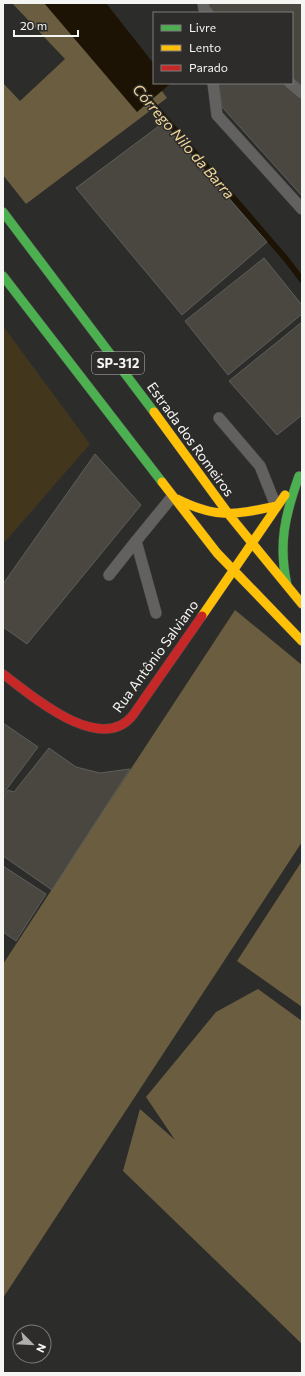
<svg xmlns="http://www.w3.org/2000/svg" width="305" height="1376" font-family="Commissioner,sans-serif">
  <style>
    .green { fill: #42371d }
    .forest { fill: #6b5d3f }
    .water { fill: #1c1304 }
    .lines { fill: none; stroke-linecap: round; stroke-linejoin: round }
    .stream { stroke: #1c1304; stroke-width: 6 }
    .building { fill: #49473f; stroke: #5e5e5c }
    .lane-casing { stroke: #4a4a49; stroke-width: 12 }
    .fast-casing { stroke: #4a4a49; stroke-width: 10 }
    .slow-casing { stroke: #4a4a49; stroke-width: 10 }
    .jam-casing { stroke: #4a4a49; stroke-width: 10 }
    .lane { stroke: #626160; stroke-width: 11 }
    .fast { stroke: #4caf50; stroke-width: 9 }
    .slow { stroke: #ffc107; stroke-width: 9 }
    .jam { stroke: #c62828; stroke-width: 9 }
    .labels { text-anchor: middle; dominant-baseline: central; stroke-width: 3; stroke-linejoin: round; paint-order: stroke }
    .shield { fill: #2d2c2a; stroke: #b9b9b7; stroke-width: 1 }
    .shield-label { font-size: 13px; font-weight: bold; fill: #f5f5f3 }
    .street-label { font-size: 14px; fill: #f5f5f3; stroke: #2d2c2a }
    .water-label { font-size: 15px; font-style: italic; fill: #f1d698; stroke: #2d2c2a }
  </style>
  <rect width="100%" height="100%" fill="#2c2c2b"/>
  <!-- green -->
  <path class="green" d="M3 326 90 444 3 544Z"/>
  <!-- forest -->
  <path class="forest" d="M12 3H97L154 83H156L167 98 26 204 3 175V83L20 101 65 59Z
    M235 610 302 665V842L3 1298V964Z
    M302 861V1007L237 961Z
    M258 989 302 1021V1344L123 1171 140 1109 175 1140 146 1097 216 1012Z"/>
  <!-- water -->
  <path class="water" d="M44 3H106L154 64V83L170 84 137 112Z"/>
  <g class="lines">
    <!-- stream -->
    <path class="stream" d="M145 95 286 259 302 280"/>
  </g>
  <!-- building -->
  <path class="building" d="M209 3H302V196L222 107 219 83H292V13H210Z
    M163 123 267 242 182 315 76 188Z
    M264 258 302 305V314L228 375 185 321Z
    M302 322V415L277 435 229 381Z
    M95 454 141 505 27 644 3 627V584Z
    M3 723 38 747 3 794Z
    M49 748 76 767 100 773 130 769 52 890 3 856V797L8 790 14 792Z
    M3 866 46 894 16 941 3 932Z"/>
  <g class="lines">
    <defs>
      <path id="lane" d="M203 3 204 9 208 13
        M213 83 217 115 302 209
        M290 83 302 93
        M219 418 260 466 276 506
        M109 575 136 541
        M156 613 136 541 172 497"/>
      <path id="fast" d="M3 212 154 412
        M3 276 162 482
        M287 585C278 544 285 515 299 476"/>
      <path id="slow" d="M154 412 230 516 302 604
        M162 482 217 553 302 641
        M177 499C217 519 234 515 276 506
        M202 616 285 495"/>
      <path id="jam" d="M3 674C32 696 101 756 133 715L202 616"/>
    </defs>
    <!-- lane casing -->
    <use href="#lane" class="lane-casing"/>
    <!-- fast casing -->
    <use href="#fast" class="fast-casing"/>
    <!-- slow casing -->
    <use href="#slow" class="slow-casing"/>
    <!-- jam casing -->
    <use href="#jam" class="jam-casing"/>
    <!-- lane -->
    <use href="#lane" class="lane"/>
    <!-- fast -->
    <use href="#fast" class="fast"/>
    <!-- slow -->
    <use href="#slow" class="slow"/>
    <!-- jam -->
    <use href="#jam" class="jam"/>
  </g>
  <g class="labels">
    <!-- shield labels -->
    <rect class="shield" x="92" y="352" width="52" height="22" rx="3"/>
    <g class="shield-label">
      <text x="118" y="363">SP-312</text>
    </g>
    <!-- street labels -->
    <g class="street-label">
      <text transform="translate(191 439) rotate(54)">Estrada dos Romeiros</text>
      <text transform="translate(155 656) rotate(-54)">Rua Antônio Salviano</text>
    </g>
    <!-- water labels -->
    <g class="water-label">
      <text transform="translate(184 141) rotate(49)">Córrego Nilo da Barra</text>
    </g>
  </g>
  <!-- border -->
  <rect width="305" height="1376" fill="none" stroke="#f5f5f3" stroke-width="8"/>
  <!-- legend -->
  <rect x="153" y="12" width="140" height="72" fill="#2d2c2a" stroke="#7d7c7a"/>
  <rect x="161" y="25" width="20" height="6" fill="#4caf50" stroke="#7d7c7a"/>
  <text x="189" y="32" font-size="12" fill="#f5f5f3">Livre</text>
  <rect x="161" y="45" width="20" height="6" fill="#ffc107" stroke="#7d7c7a"/>
  <text x="189" y="52" font-size="12" fill="#f5f5f3">Lento</text>
  <rect x="161" y="65" width="20" height="6" fill="#c62828" stroke="#7d7c7a"/>
  <text x="189" y="72" font-size="12" fill="#f5f5f3">Parado</text>
  <!-- north arrow -->
  <g transform="translate(32 1344) rotate(114)"><circle r="19" fill="#2d2c2a" stroke="#7d7c7a"/>
  <path d="M0-3L7 15L0 10L-7 15Z" fill="#afafad"/>
  <text y="-6" font-size="11" font-weight="bold" text-anchor="middle" fill="#f5f5f3">N</text>
  </g>
  <!-- scale -->
  <path d="M14 30v6h64v-6" fill="none" stroke="#f5f5f3" stroke-width="2"/>
  <text x="20" y="30" font-size="12" fill="#f5f5f3" stroke="#2d2c2a" stroke-width="3" paint-order="stroke">20 m</text>
</svg>
